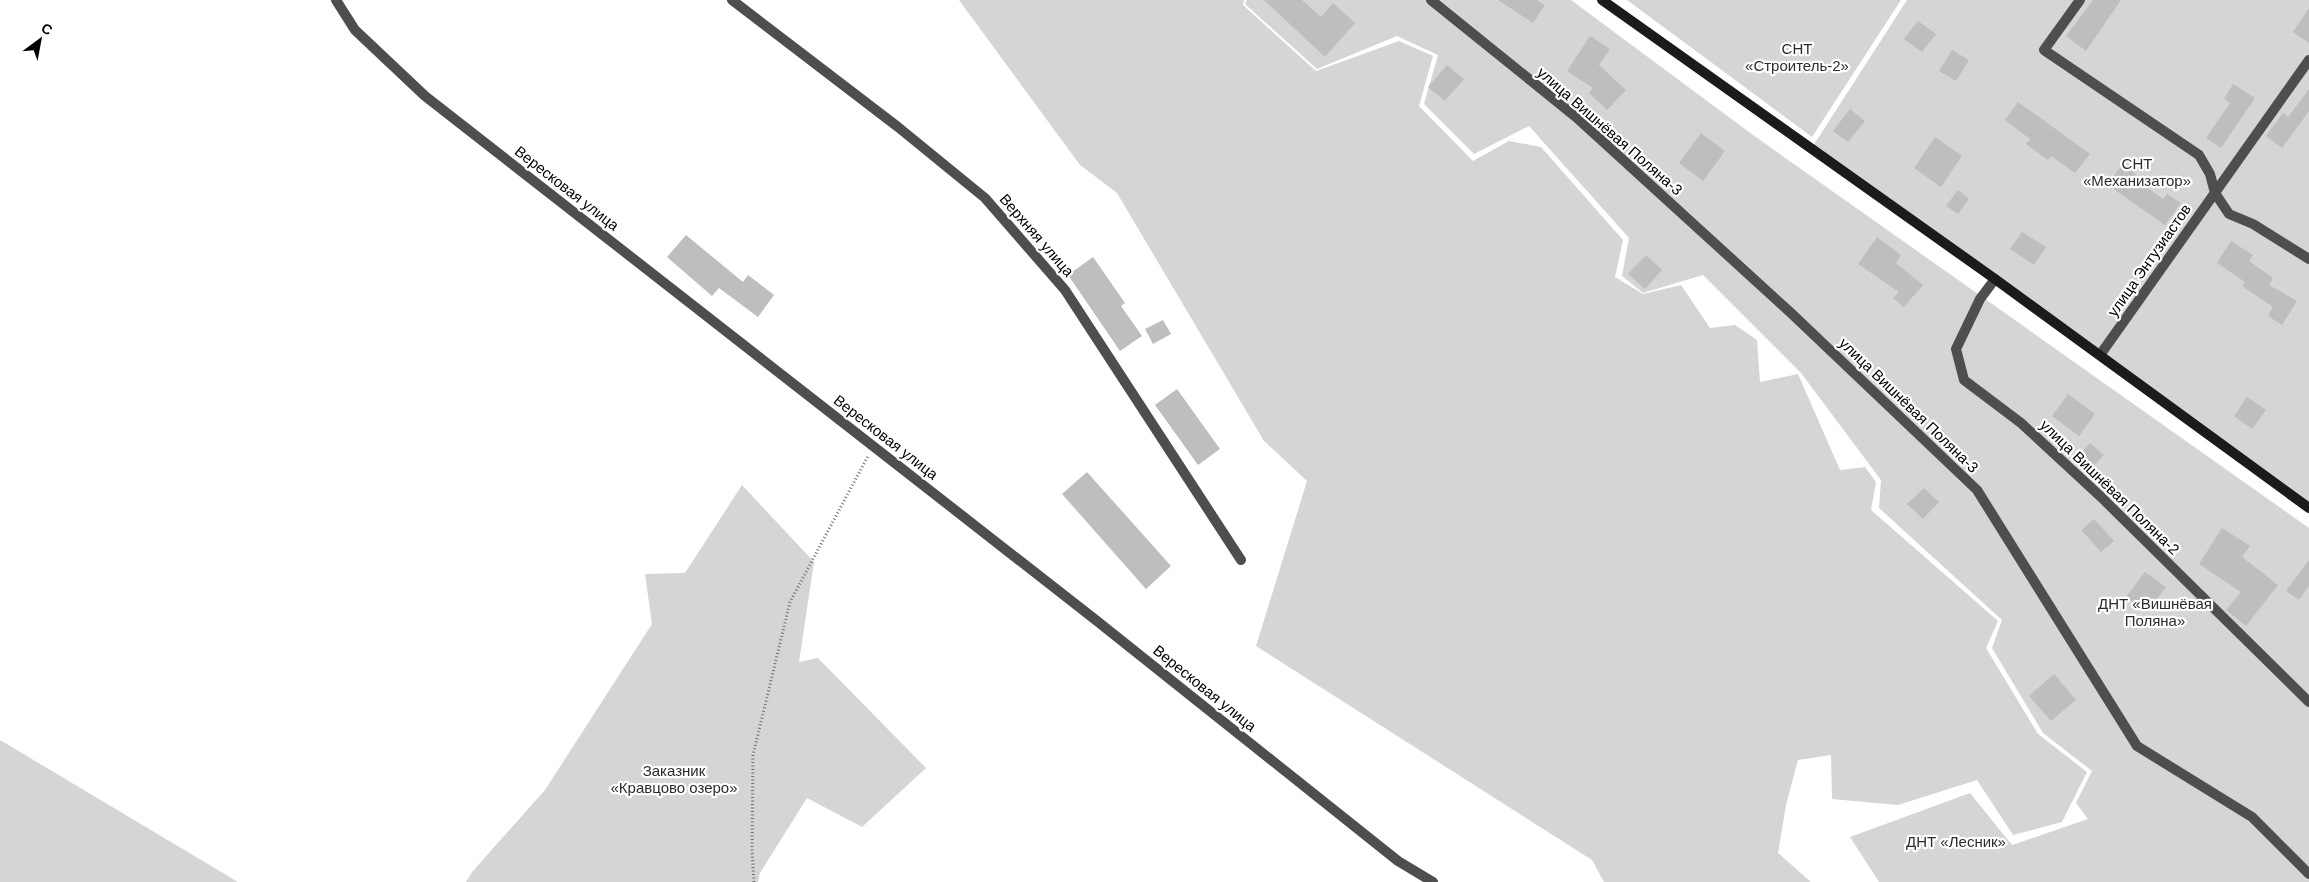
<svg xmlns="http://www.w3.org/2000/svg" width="2309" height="882" font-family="Helvetica,sans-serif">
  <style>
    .green { fill: #d5d5d5 }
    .building { fill: #bebebe }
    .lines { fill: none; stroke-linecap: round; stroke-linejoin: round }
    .path { stroke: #707070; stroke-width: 3; stroke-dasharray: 1 2.5; stroke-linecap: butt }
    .minor { stroke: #4e4e4e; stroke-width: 10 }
    .secondary { stroke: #1b1b1b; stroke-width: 10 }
    .labels { text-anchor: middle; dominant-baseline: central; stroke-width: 4.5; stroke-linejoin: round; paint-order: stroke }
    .park-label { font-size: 15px; fill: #2c2c2c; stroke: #fff }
    .street-label { font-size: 15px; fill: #000; stroke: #fff }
  </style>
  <rect width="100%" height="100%" fill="#fff"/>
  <!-- green -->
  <path class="green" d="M959 0H1244L1243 5 1316 71 1399 41 1433 56 1419 106 1473 161 1509 141 1541 147 1623 240 1615 277 1643 294 1681 285 1710 328 1735 325 1757 340 1760 382 1798 374 1840 470 1865 467 1876 482 1871 510 1998 621 1986 648 2038 734 2087 772 2062 822 2013 835 1977 780 1898 805 1832 799 1831 755 1798 760 1786 805 1778 853 1811 882H1604L1592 860 1256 646 1307 481 1264 441 1117 193 1080 165Z
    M1247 0H1571L1753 135 2309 528V882H1879L1850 837 1970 793 2012 845 2088 819 2076 803 2092 771 2043 733 1992 648 2002 620 1879 508 1881 480 1801 373 1703 275 1643 293 1622 276 1629 238 1529 126 1474 154 1424 104 1438 55 1397 36 1317 69 1245 4Z
    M1627 0H1901L1812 137Z
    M1907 0H2309V510L1813 146Z
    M742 485 814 562 799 662 818 658 926 768 862 827 807 798 760 873 758 882H466L472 872 545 790 652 624 645 574 685 573Z
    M0 740 238 882H0Z"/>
  <!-- building -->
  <path class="building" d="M1264 0H1302L1321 17 1333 3 1355 23 1325 57Z
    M1498 0H1537L1545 5 1533 23Z
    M2093 0H2121L2086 51 2066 36Z
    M2309 8V43L2293 32Z
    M1918 21 1936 34 1922 52 1904 39Z
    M1590 36 1610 49 1599 65 1626 90 1607 110 1589 93 1593 88 1567 71Z
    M1952 50 1969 60 1956 81 1939 71Z
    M1447 65 1464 79 1445 101 1428 87Z
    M2233 84 2255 98 2221 148 2206 138 2230 103 2224 99Z
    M2309 89V111L2282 148 2266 136 2283 113 2288 117Z
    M2018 102 2090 154 2075 173 2051 156 2048 160 2026 144 2030 139 2005 120Z
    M1850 109 1865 121 1848 142 1833 131Z
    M1701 133 1725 151 1703 181 1679 163Z
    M1935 137 1962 156 1941 187 1914 168Z
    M2122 164 2137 175 2134 178 2163 199 2167 194 2181 203 2165 225 2108 185Z
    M1958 190 1969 199 1958 214 1946 206Z
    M2022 232 2046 247 2034 265 2010 249Z
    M686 235 743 282 748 275 774 295 758 317 719 288 712 296 667 257Z
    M1877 237 1901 255 1896 263 1923 285 1904 307 1893 298 1899 292 1858 264Z
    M2231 241 2253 255 2249 261 2273 278 2269 285 2297 301 2282 325 2268 316 2273 307 2242 286 2245 282 2217 263Z
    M1646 255 1662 270 1645 289 1628 274Z
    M1093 257 1125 303 1121 306 1142 336 1120 351 1068 275Z
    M1163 320 1171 334 1153 344 1145 329Z
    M1177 389 1220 449 1198 465 1155 405Z
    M2068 394 2095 414 2079 436 2052 416Z
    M2247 397 2266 410 2252 429 2234 416Z
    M2090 443 2104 455 2086 474 2073 462Z
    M1087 472 1171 566 1146 589 1062 494Z
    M1924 488 1939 502 1923 519 1907 504Z
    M2094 519 2114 541 2101 552 2081 530Z
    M2222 528 2250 546 2242 557 2278 585 2246 626 2226 610 2241 592 2199 564Z
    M2309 560V586L2299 600 2286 591Z
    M2145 572 2166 587 2147 612 2126 597Z
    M2054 674 2076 700 2051 721 2029 696Z"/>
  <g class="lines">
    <!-- path -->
    <path class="path" d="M754 882 752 851 753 755 790 602 868 456"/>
    <!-- minor -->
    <path class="minor" d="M336 0 355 30 425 96 1097 621 1398 861 1433 882
      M732 0 898 127 985 198 1065 290 1241 560
      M1431 0 1576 117 1791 313 1977 490 2137 746 2252 817 2309 874
      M2080 0 2044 50 2199 155 2210 174 2215 193 2229 214 2253 224 2309 259
      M1995 279 1980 299 1956 349 1964 380 2021 423 2100 496 2309 702
      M2100 355 2309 60"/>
    <!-- secondary -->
    <path class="secondary" d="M1602 0 1995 279 2309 508"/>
  </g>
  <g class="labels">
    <!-- park labels -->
    <g class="park-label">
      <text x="1797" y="48">СНТ<tspan x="1797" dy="17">«Строитель-2»</tspan></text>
      <text x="2137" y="163">СНТ<tspan x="2137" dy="17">«Механизатор»</tspan></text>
      <text x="2155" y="603">ДНТ «Вишнёвая<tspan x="2155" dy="17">Поляна»</tspan></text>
      <text x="674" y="770">Заказник<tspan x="674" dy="17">«Кравцово озеро»</tspan></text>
      <text x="1956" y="841">ДНТ «Лесник»</text>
    </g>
    <!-- street labels -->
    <g class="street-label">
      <text transform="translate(1610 131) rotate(41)">улица Вишнёвая Поляна-3</text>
      <text transform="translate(567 188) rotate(38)">Вересковая улица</text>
      <text transform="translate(1037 235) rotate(49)">Верхняя улица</text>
      <text transform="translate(2149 260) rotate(-55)">улица Энтузиастов</text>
      <text transform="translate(1909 405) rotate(44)">улица Вишнёвая Поляна-3</text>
      <text transform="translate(886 437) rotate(38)">Вересковая улица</text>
      <text transform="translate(2110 487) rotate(44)">улица Вишнёвая Поляна-2</text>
      <text transform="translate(1205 688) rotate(39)">Вересковая улица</text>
    </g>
  </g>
  <!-- north arrow -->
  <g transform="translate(40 40) rotate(32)" stroke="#ffffff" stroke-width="4" paint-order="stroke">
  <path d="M0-4L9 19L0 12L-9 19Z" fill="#000000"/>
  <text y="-8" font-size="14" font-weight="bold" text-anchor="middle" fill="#000000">С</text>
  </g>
</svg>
